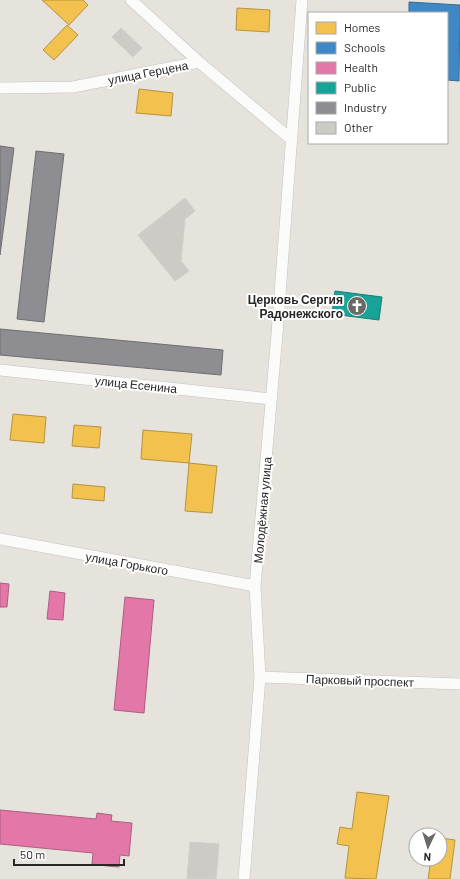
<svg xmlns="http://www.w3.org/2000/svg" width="460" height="879" font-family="Barlow,sans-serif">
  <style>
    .homes { fill: #f2c14e; stroke: #b59342 }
    .schools { fill: #3f88c5; stroke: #386b96 }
    .health { fill: #e377a8; stroke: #ab5f81 }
    .public { fill: #17a398; stroke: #1c7e76 }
    .industry { fill: #8d8d92; stroke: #6e6e72 }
    .building { fill: #cccbc6; stroke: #d0cec9 }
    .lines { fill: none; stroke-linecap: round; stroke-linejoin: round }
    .minor-casing { stroke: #c3c2c2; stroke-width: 12 }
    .minor { stroke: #fbfbfa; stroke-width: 11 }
    .labels { text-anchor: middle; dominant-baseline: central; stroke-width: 4; stroke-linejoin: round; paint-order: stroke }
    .street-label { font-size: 12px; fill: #272727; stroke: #fff }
    .poi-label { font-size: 12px; font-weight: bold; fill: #272727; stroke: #fff; text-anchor: end }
  </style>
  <rect width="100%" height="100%" fill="#e6e3dc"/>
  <!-- homes -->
  <path class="homes" d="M42 0H83L88 5 69 25Z
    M237 8 270 10 269 32 236 30Z
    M67 25 78 35 54 60 43 50Z
    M139 89 173 93 171 116 136 113Z
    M13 414 46 417 44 443 10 440Z
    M74 425 101 427 99 448 72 446Z
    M143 430 192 434 189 463 141 459Z
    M189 463 217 466 212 513 185 511Z
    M73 484 105 487 104 501 72 498Z
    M357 792 389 796 376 879 345 878 349 846 337 844 340 827 352 829Z
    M440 838 455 840 450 879H428L431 859H440Z"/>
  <!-- schools -->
  <path class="schools" d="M409 2 460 5 459 81 447 80V13H409Z"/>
  <!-- health -->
  <path class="health" d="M0 583 9 584 7 607H0Z
    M50 591 65 593 63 620 47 619Z
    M125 597 154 600 144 713 114 710Z
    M0 810 96 819 97 813 112 815 111 821 132 823 129 856 120 855 119 867 107 866 92 864 93 853 0 844Z"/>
  <!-- public -->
  <path class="public" d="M335 291 382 297 379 320 332 314Z"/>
  <!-- industry -->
  <path class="industry" d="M0 146 14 148 0 255Z
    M36 151 64 154 44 322 17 319Z
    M0 329 223 350 221 375 0 355Z"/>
  <!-- building -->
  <path class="building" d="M121 28 142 48 133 57 112 37Z
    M185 198 195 211 185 219 181 261 189 271 175 281 138 235Z
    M190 842 219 844 216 879H187Z"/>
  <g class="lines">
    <defs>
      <path id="minor" d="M131 0 199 62
        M0 88 73 87 199 62 292 140
        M0 370 271 399
        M0 539 255 586
        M260 677 460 684
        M244 879 260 677 255 586 277 334 302 0"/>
    </defs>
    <!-- minor casing -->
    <use href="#minor" class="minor-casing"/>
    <!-- minor -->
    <use href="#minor" class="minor"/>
  </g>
  <!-- icons -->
  <defs>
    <symbol id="church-disc" viewBox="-11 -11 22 22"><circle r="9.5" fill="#6a6966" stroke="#fff"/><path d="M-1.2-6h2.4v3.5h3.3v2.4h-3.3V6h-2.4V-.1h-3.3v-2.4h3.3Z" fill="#fff"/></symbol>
  </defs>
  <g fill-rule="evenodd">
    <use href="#church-disc" x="346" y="295" width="22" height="22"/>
  </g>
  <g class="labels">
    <!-- street labels -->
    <g class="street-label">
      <text transform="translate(148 72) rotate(-11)">улица Герцена</text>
      <text transform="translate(136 384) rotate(6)">улица Есенина</text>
      <text transform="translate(262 510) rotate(-85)">Молодёжная улица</text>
      <text transform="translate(127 563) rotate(10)">улица Горького</text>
      <text transform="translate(360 680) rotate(2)">Парковый проспект</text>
    </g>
    <!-- poi labels -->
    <g class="poi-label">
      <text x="343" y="299">Церковь Сергия<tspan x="343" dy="14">Радонежского</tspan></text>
    </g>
  </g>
  <!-- legend -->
  <rect x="308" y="12" width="140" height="132" fill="#ffffff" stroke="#a9a9a9"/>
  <rect x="316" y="22" width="20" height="12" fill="#f2c14e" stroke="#a9a9a9"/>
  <text x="344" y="32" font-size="12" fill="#272727">Homes</text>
  <rect x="316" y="42" width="20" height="12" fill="#3f88c5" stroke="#a9a9a9"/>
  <text x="344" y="52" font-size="12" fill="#272727">Schools</text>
  <rect x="316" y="62" width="20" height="12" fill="#e377a8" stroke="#a9a9a9"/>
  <text x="344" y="72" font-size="12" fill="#272727">Health</text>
  <rect x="316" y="82" width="20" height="12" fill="#17a398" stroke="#a9a9a9"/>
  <text x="344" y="92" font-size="12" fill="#272727">Public</text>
  <rect x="316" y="102" width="20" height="12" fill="#8d8d92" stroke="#a9a9a9"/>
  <text x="344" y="112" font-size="12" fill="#272727">Industry</text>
  <rect x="316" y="122" width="20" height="12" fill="#cccbc6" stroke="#a9a9a9"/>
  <text x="344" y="132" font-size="12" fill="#272727">Other</text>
  <!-- north arrow -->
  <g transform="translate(428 847) rotate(184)"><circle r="19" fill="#ffffff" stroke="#a9a9a9"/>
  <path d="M0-3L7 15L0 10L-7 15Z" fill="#6a6966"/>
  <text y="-6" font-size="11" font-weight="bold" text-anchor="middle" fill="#272727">N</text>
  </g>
  <!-- scale -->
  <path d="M14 859v6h110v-6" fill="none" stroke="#272727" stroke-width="2"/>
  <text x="20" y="859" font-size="12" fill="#272727" stroke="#ffffff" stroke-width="3" paint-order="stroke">50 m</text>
</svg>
